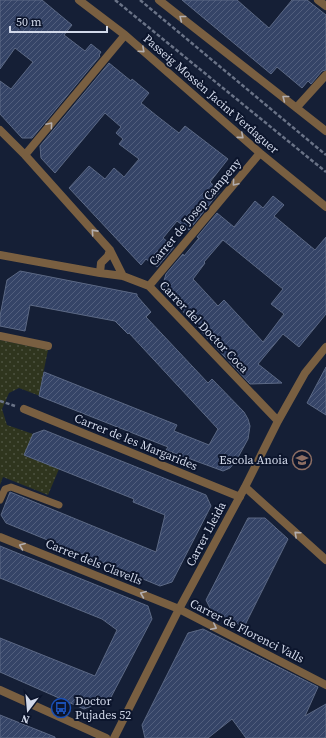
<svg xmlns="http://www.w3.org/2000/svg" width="326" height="738" font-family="'Source Serif 4',serif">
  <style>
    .park { fill: url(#park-dots) }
    .building { fill: url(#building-hatch); stroke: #5c6985; fill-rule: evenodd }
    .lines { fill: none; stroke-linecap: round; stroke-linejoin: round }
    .path { stroke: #6a7387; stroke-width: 2.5; stroke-dasharray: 4 2; stroke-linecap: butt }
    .lane { stroke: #795f41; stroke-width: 7 }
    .street { stroke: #795f41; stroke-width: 8 }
    .oneway { stroke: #b3aeaf }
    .labels { text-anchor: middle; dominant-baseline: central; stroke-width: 4; stroke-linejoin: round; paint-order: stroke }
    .street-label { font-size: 12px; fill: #d2d9ea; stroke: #0c152c }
    .poi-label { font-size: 12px; fill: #d2d9ea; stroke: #0c152c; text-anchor: end }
  </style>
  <defs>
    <pattern id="park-dots" width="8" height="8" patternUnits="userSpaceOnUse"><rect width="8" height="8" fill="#2f351e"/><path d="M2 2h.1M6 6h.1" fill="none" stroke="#4c523f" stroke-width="1.8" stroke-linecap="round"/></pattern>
    <pattern id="building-hatch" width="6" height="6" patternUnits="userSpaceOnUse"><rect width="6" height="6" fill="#354467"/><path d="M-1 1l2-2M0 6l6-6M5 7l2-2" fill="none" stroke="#515e7d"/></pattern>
  </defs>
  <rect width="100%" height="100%" fill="#151f36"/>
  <!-- park -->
  <path class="park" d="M0 340 48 350 39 394 40 396 19 388 9 393 2 409 7 425 33 434 25 456 59 469 48 495 3 477 0 485Z"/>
  <!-- building -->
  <path class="building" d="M0 0H42L72 25 64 35 85 51 91 44 101 52 99 55 100 56 32 138H22L0 114V81L11 89 33 62 15 48 0 69Z
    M182 0H237L269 28 292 0H307L326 15V70L322 71 311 84 308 81 302 88 277 67 271 74Z
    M109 63 131 81 132 79 149 93 141 103 157 116 179 133 185 126 228 159 210 182 220 191 208 206 189 230 177 221 163 238 174 247 157 267 146 259 141 265 69 188 89 166 105 179 114 168 124 177 139 159 119 144 123 139 116 133 121 127 105 113 55 173 41 158 40 146Z
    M273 196 284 205 274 216 315 250 326 237V314L299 347 283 334 258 364 282 383 250 384 165 292 163 284 166 274 183 254 184 256 199 238 197 237 217 213 234 227 255 201 263 208ZM223 240 283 289 271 304 284 314 263 342 224 300 218 306 193 279 205 263 204 262Z
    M20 271 137 294V296L151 312 146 317 208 383 212 379 244 412 248 419 250 426 248 439 236 461 230 468 223 471 166 450 168 447 39 396 44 372 177 425 174 431 209 445 218 429 129 333 128 334 115 321 30 305 25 331 0 326V316L7 280Z
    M326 367V415L307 403Z
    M44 430 206 495 211 506 172 582 160 586 6 523 1 515 10 492 156 552 165 515 133 502 134 499 24 455 33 434Z
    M248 518H265L288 539 244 627 211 610 206 600Z
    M0 546 148 606 152 619 110 699 84 709 0 672V638L95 676 117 630 102 619 0 578Z
    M203 629 318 687 305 716 326 704V738H246L232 719 208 738H145L142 725 188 633Z
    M0 715 55 737V738H0Z"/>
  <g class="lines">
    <!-- path -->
    <path class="path" d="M115 0 326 172
      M140 0 326 155
      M0 401 15 406"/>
    <!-- lane -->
    <path class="lane" d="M0 500 5 489 11 487 59 505"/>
    <!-- street -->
    <path class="street" d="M79 0 125 35 260 153 326 207
      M159 0 326 131
      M318 0 326 6
      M297 107 326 75
      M0 130 25 155 110 250 123 276
      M25 155 125 35
      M0 255 100 273 123 276 149 286 278 421
      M100 273 101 263 108 256 110 250
      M149 286 260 153
      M0 336 48 346
      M24 409 240 497
      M245 487 326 560
      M0 537 179 609 326 685
      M0 690 106 738
      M114 738 179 609 245 487 278 421 305 373 326 347"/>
  </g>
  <!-- one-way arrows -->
  <defs><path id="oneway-chevron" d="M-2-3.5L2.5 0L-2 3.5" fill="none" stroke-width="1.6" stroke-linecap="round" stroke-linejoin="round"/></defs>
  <g class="oneway">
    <use href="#oneway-chevron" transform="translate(182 18) rotate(-142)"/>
    <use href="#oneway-chevron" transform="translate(142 50) rotate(42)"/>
    <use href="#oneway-chevron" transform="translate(285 98) rotate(-142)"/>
    <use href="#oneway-chevron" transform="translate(50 125) rotate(-50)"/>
    <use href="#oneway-chevron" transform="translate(241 136) rotate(41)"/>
    <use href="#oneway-chevron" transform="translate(235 183) rotate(130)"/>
    <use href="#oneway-chevron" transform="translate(94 232) rotate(-132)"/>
    <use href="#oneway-chevron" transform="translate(297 534) rotate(-138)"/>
    <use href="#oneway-chevron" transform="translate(22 546) rotate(-158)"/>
    <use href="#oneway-chevron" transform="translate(143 594) rotate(-158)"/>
    <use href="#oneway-chevron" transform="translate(214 627) rotate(27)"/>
  </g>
  <!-- icons -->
  <defs>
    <symbol id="school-ring" viewBox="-11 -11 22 22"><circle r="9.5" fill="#0c152c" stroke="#8d6e63" stroke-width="1.5"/><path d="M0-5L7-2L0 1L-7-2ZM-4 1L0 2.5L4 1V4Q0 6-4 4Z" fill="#8d6e63"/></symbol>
    <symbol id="bus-ring" viewBox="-11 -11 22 22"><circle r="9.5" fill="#0c152c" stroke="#1a4fb4" stroke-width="1.5"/><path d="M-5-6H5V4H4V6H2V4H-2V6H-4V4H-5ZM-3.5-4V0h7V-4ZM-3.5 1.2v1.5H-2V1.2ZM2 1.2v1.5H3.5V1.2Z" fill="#1a4fb4"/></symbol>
  </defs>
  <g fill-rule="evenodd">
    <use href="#school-ring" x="291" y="449" width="22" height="22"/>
    <use href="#bus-ring" x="50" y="697" width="22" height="22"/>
  </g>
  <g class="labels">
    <!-- street labels -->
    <g class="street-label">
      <text transform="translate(211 94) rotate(41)">Passeig Mossèn Jacint Verdaguer</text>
      <text transform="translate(195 212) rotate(-50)">Carrer de Josep Campeny</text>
      <text transform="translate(204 327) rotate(46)">Carrer del Doctor Coca</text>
      <text transform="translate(136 442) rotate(22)">Carrer de les Margarides</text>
      <text transform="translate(206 534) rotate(-62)">Carrer Lleida</text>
      <text transform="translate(94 562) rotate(22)">Carrer dels Clavells</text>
      <text transform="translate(247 631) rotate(27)">Carrer de Florenci Valls</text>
    </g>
    <!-- poi labels -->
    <g class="poi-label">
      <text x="288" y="460">Escola Anoia</text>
      <text x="75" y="701" text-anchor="start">Doctor<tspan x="75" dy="14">Pujades 52</tspan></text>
    </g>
  </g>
  <!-- north arrow -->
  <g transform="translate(28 710) rotate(196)" stroke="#0c152c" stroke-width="3" paint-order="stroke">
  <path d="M0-3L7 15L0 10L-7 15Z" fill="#d2d9ea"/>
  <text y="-6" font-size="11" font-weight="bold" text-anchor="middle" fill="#d2d9ea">N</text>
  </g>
  <!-- scale -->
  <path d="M10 26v6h97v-6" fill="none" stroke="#d2d9ea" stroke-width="2"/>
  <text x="16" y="26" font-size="12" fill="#d2d9ea" stroke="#0c152c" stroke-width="3" paint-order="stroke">50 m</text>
</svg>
